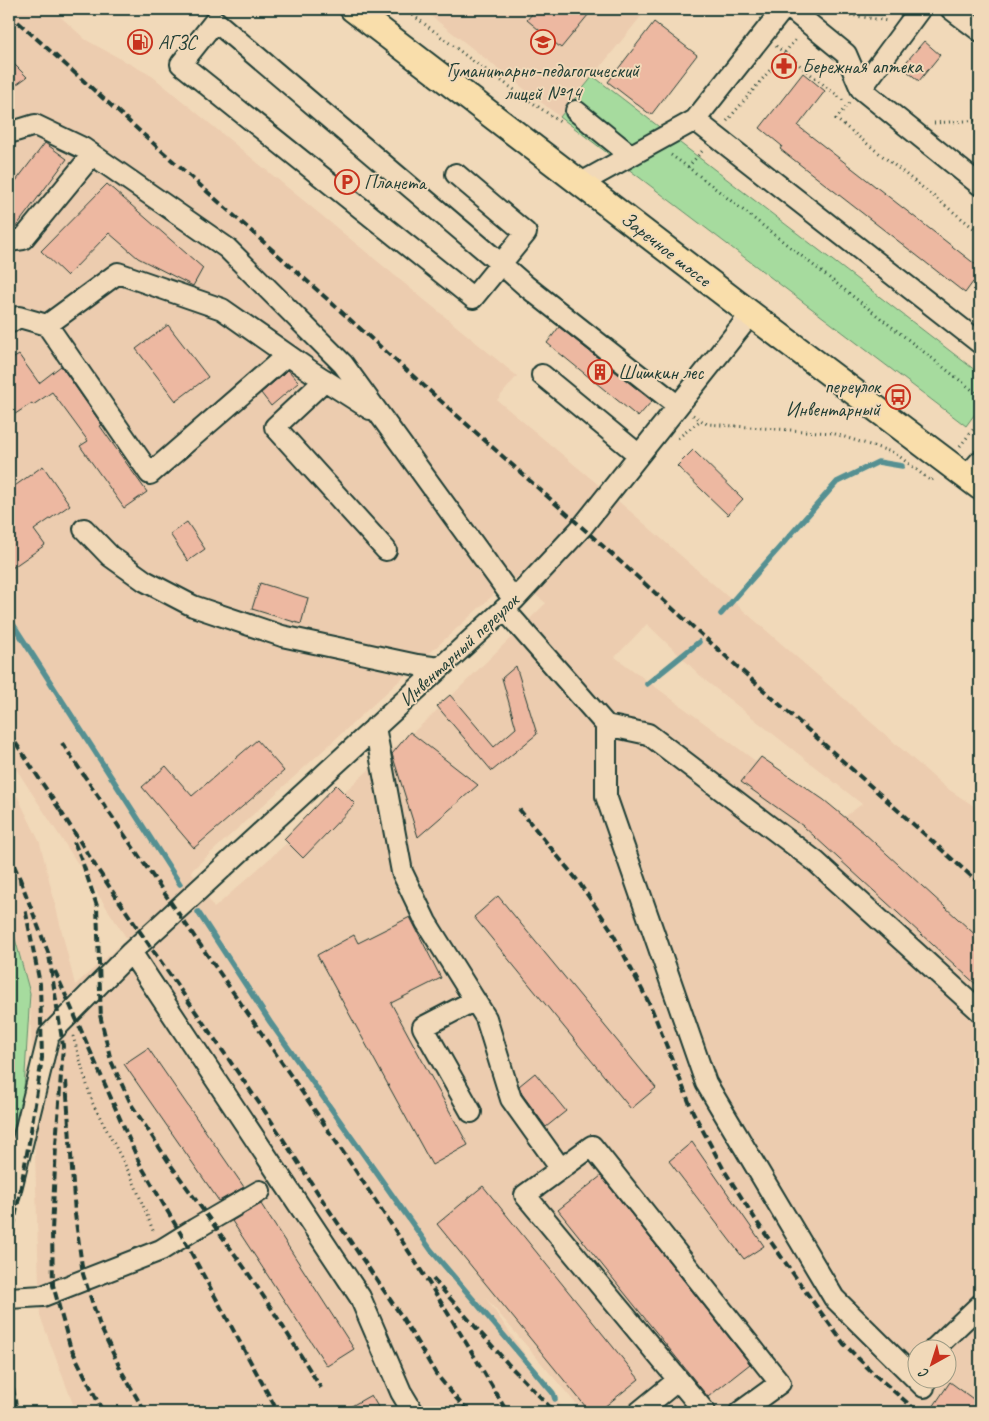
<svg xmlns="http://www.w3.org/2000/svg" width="989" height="1421" font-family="Caveat,sans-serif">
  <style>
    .built { fill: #ecccaf; fill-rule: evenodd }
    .grass { fill: #a6db9e; stroke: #628c69 }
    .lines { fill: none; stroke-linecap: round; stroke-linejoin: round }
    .stream { stroke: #549092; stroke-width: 5.5 }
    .building { fill: #edb8a1; stroke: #1f3d34 }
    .minor-casing { stroke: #1f3d34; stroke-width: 24 }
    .major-casing { stroke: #1f3d34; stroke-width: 29 }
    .path { stroke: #1f3d34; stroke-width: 3; stroke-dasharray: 1 4; stroke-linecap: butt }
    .minor { stroke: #f1d9b9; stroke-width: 20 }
    .major { stroke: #f9deab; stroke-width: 25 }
    .rail { stroke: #1f3d34; stroke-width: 4; stroke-dasharray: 8 4; stroke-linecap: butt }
    .labels { text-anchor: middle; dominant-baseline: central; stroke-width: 4; stroke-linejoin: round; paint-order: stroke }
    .poi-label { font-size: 20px; fill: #1f3d34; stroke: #f1d9b9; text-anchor: start }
    .street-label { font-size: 20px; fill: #1f3d34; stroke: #f1d9b9 }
  </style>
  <rect width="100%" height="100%" fill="#f1d9b9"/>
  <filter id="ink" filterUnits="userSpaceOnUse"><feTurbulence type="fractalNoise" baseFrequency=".02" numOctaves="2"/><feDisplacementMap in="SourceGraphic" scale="10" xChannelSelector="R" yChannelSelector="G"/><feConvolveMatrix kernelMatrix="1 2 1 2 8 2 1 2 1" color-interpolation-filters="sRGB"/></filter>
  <g filter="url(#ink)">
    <!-- built -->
    <path class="built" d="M9 9H52L86 40 152 76 517 376 497 400 631 512 945 787 980 810V1412H583L485 1297 565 1412H76L40 1316 30 993 9 917V779L40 843 75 985 127 939 9 758ZM513 577 546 603 426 721 371 768 214 908 191 871ZM647 624 706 681 862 804 838 822 615 657ZM916 1348H946V1378H916Z
      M422 9H647L560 117Z"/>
    <!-- grass -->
    <path class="grass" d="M593 76 980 374V407L966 426 560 117Z
      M9 917 30 993 22 1122 9 1143Z"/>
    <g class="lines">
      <!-- stream -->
      <path class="stream" d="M721 614 837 482 878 462 902 466
        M9 618 180 884
        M647 684 699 642
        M198 912 270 1022 431 1250 553 1393 555 1399"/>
    </g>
    <!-- building -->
    <path class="building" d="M536 9H593L561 48 527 20Z
      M654 22 697 55 651 115 608 82Z
      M924 41 940 55 919 81 902 67Z
      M9 59 27 77 9 90Z
      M803 73 825 91 798 126 980 268V287L973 282 965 293 780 149 782 146 760 128Z
      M45 143 67 159 15 228 9 229V190Z
      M107 184 203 268 193 286 138 258 109 233 67 276 41 251Z
      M168 325 208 377 176 401 136 349Z
      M559 327 652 401 638 417 547 343Z
      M19 355 39 383 61 366 102 425 100 426 147 492 124 508 80 446 88 441 52 392 33 405 32 403 9 418V361Z
      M288 370 299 382 271 406 261 393Z
      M693 450 743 499 728 515 677 466Z
      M43 466 70 505 34 530 45 545 9 570V490Z
      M187 522 205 549 188 561 170 534Z
      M260 583 308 598 301 624 252 609Z
      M516 666 537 734 492 771 437 706 450 695 494 747 516 728 502 678Z
      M410 732 478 785 418 837 392 754Z
      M257 740 284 771 194 848 142 787 166 766 192 796Z
      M761 757 824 800 864 833 980 939V988L803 826 741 782Z
      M336 785 355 804 303 858 284 839Z
      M498 896 656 1088 631 1109 474 917Z
      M410 917 441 978 391 1003 468 1145 432 1165 317 955 354 935 358 943Z
      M148 1048 244 1187 219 1201 124 1064Z
      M535 1073 566 1111 546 1127 522 1094 519 1086Z
      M692 1142 764 1246 744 1259 669 1161Z
      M601 1176 750 1364 708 1397 558 1210Z
      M483 1186 639 1379 598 1412H590L437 1224Z
      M261 1204 354 1349 327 1366 232 1221Z
      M950 1382 980 1404V1412H940L933 1407Z
      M371 1395 381 1412H341Z"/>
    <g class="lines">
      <defs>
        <path id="minor" d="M783 9 695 120 980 343
          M791 9 846 54 861 89 980 185
          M951 9 980 31
          M861 89 920 9
          M576 111 630 155
          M9 133 35 125 83 148 227 248 343 364 514 600
          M456 174 526 233 473 298 181 64 215 21 501 264 526 286 678 406
          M581 183 695 120
          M9 241 23 239 92 155
          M9 323 19 317 47 325 118 273 222 309 312 372 370 409
          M47 325 150 474 287 355
          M542 375 639 455
          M325 380 275 427 386 550
          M967 476 980 461
          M84 529 110 556 145 581 193 606 282 636 417 665 440 668
          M504 609 606 725V796L706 1083 834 1298 924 1387
          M606 725 648 734 815 861 980 1011
          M375 727 402 872 426 922 486 1018 511 1099 561 1169
          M131 952 360 1297 401 1392 413 1412
          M471 1112 423 1027 475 1000
          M9 1197 49 1035 131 952 514 600 582 527 751 314
          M9 1298 43 1296 161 1250 195 1229 260 1191
          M935 1348 980 1305
          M639 1412 678 1380
          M705 1412 525 1195 592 1146 780 1383 740 1412"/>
        <path id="major" d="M353 9 751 314 980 487"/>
      </defs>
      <!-- minor casing -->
      <use href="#minor" class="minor-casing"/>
      <!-- major casing -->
      <use href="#major" class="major-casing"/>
      <!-- path -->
      <path class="path" d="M405 9 469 58 560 122
        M825 11 888 21
        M776 46 845 102
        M849 103 836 119 980 233
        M727 121 797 38
        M934 123 980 120
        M671 155 688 167 980 396
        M688 167 704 149
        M693 415 707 424 832 433 895 453 931 481 934 478
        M678 438 701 420
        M960 446 980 421
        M73 1036 92 1102 133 1180 154 1233"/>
      <!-- minor -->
      <use href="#minor" class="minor"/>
      <!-- major -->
      <use href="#major" class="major"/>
      <!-- rail -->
      <path class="rail" d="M9 14 980 884
        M9 733 60 810 63 816
        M62 743C100 799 138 855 176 910 290 1075 407 1238 507 1412
        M519 809 578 881 610 928 651 1007 693 1112 724 1170 759 1225 806 1292 844 1344 875 1375 918 1412
        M60 810 98 870 145 939 266 1113 329 1210 402 1317 436 1374 468 1412
        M74 842 81 858 97 906 101 1020
        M9 854 20 879 21 886
        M20 879 49 955 63 1046 56 1145 52 1231 53 1285 70 1346 103 1412
        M55 971 140 1164 182 1236 278 1412
        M100 1015 111 1061 131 1104 170 1164 246 1270 277 1317 321 1388
        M66 1081 75 1214 83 1274 100 1326 122 1372 145 1412
        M9 1251 30 1137 42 1058 40 984 25 908
        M433 1279 509 1365 552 1409 558 1412
        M9 1364 17 1412"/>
    </g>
  </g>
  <!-- icons -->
  <defs>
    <symbol id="fuel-ring" viewBox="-11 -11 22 22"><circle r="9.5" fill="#f1d9b9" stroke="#c8321e" stroke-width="1.5"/><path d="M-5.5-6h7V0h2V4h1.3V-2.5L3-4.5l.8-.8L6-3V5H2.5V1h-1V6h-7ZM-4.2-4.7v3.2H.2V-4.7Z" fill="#c8321e"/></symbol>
    <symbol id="school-ring" viewBox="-11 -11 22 22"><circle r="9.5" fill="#f1d9b9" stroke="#c8321e" stroke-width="1.5"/><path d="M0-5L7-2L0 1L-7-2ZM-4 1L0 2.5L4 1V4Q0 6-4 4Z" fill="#c8321e"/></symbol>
    <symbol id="pharmacy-ring" viewBox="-11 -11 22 22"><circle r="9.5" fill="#f1d9b9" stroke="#c8321e" stroke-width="1.5"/><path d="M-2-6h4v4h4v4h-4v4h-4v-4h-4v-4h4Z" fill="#c8321e"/></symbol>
    <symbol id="parking-ring" viewBox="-11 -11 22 22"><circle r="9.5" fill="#f1d9b9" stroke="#c8321e" stroke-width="1.5"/><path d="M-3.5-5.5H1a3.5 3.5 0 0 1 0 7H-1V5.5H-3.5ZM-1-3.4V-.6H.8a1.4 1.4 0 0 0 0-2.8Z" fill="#c8321e"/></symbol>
    <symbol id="building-ring" viewBox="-11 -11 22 22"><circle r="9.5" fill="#f1d9b9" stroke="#c8321e" stroke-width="1.5"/><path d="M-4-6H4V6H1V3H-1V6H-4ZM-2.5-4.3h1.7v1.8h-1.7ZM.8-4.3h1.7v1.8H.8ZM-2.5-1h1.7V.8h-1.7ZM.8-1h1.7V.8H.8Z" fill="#c8321e"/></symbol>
    <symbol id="bus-ring" viewBox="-11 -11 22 22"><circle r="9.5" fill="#f1d9b9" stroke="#c8321e" stroke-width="1.5"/><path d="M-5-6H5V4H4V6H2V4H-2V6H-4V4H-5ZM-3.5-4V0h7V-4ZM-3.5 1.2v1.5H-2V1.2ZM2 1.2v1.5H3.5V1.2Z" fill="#c8321e"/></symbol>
  </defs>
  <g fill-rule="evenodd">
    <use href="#fuel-ring" x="126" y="28" width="28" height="28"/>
    <use href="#school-ring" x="529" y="28" width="28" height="28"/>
    <use href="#pharmacy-ring" x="770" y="52" width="28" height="28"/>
    <use href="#parking-ring" x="333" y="168" width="28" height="28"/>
    <use href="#building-ring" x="586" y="358" width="28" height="28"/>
    <use href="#bus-ring" x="884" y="383" width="28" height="28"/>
  </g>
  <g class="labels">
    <!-- poi labels -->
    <g class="poi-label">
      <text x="158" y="42">АГЗС</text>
      <text x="802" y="66">Бережная аптека</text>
      <text x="543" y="70" text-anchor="middle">Гуманитарно-педагогический<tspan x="543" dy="23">лицей №14</tspan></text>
      <text x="364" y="182">Планета</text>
      <text x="618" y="372">Шишкин лес</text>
      <text x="880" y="386" text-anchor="end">переулок<tspan x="880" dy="23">Инвентарный</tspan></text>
    </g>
    <!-- street labels -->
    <g class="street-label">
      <text transform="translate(666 249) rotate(38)">Заречное шоссе</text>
      <text transform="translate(459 650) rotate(-43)">Инвентарный переулок</text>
    </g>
  </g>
  <!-- margin -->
  <rect width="989" height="1421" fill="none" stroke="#f1d9b9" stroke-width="30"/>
  <rect x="15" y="15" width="959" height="1391" fill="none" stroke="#1f3d34" stroke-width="2" filter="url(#ink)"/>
  <!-- north arrow -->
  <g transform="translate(932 1364) rotate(219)"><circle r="24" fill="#f1d9b9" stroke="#9d9b84"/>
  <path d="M0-4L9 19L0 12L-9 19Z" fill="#c8321e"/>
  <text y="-8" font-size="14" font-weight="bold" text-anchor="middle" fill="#1f3d34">С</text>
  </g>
</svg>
